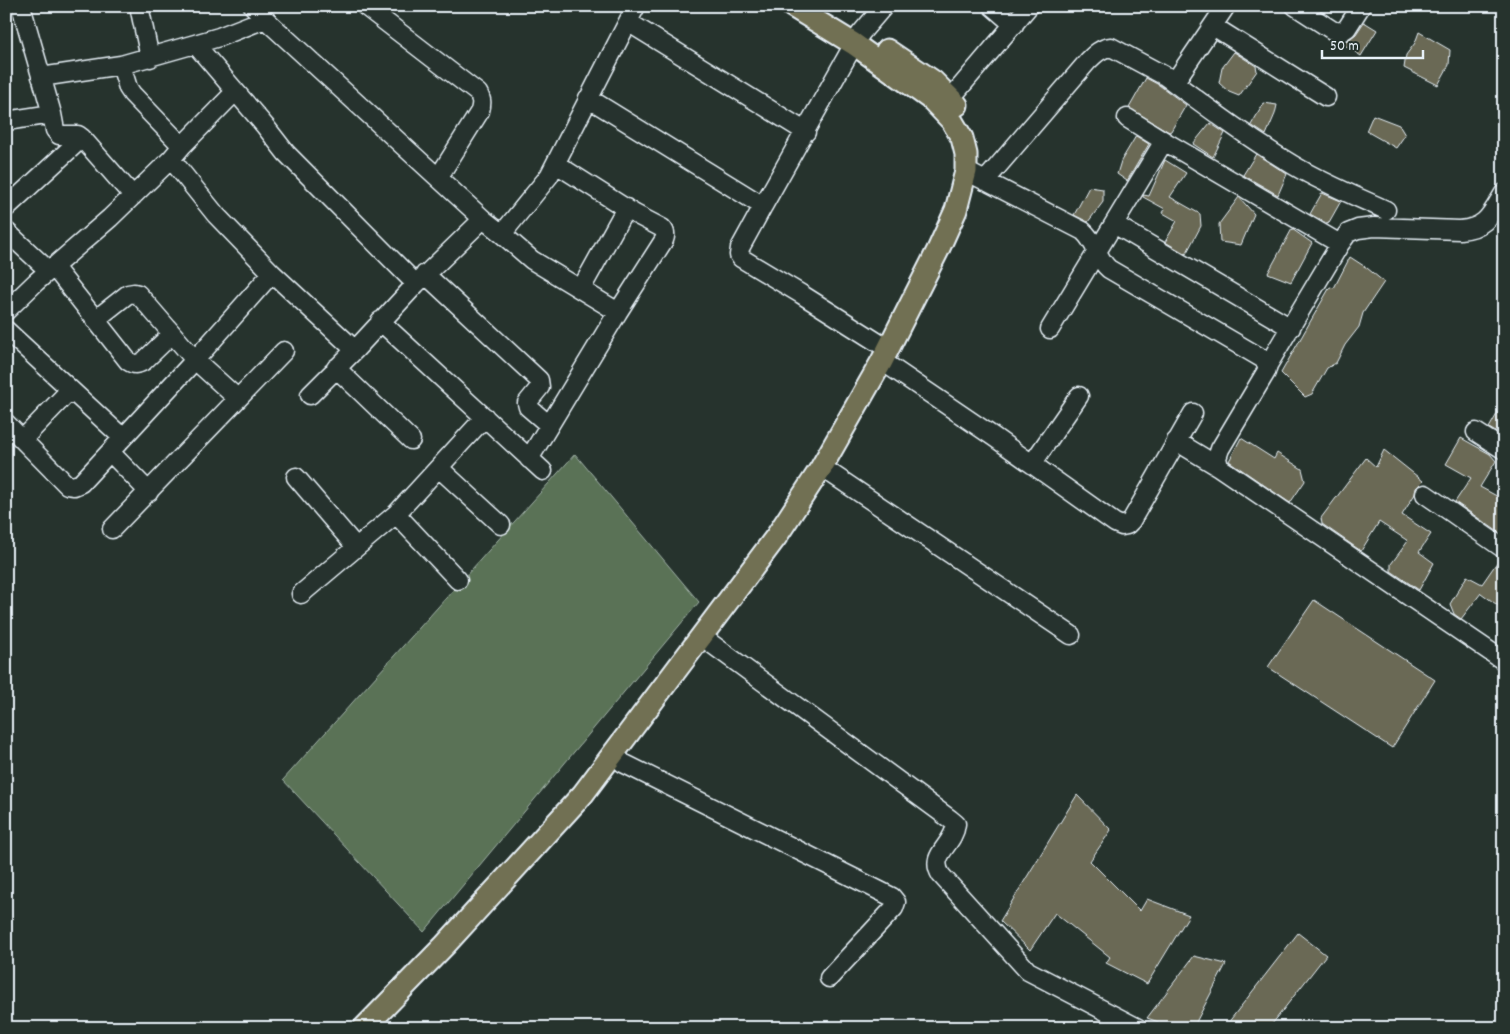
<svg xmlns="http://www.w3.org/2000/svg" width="1510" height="1034" font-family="Dekko,sans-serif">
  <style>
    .green { fill: #5a7257; stroke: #a1b2a8 }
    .building { fill: #6a6954; stroke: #e8f1f8 }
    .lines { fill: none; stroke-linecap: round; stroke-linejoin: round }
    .minor-casing { stroke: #e8f1f8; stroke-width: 21 }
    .major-casing { stroke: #e8f1f8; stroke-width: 25 }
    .minor { stroke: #26332d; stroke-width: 18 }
    .major { stroke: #716f52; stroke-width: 21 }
  </style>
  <rect width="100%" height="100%" fill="#26332d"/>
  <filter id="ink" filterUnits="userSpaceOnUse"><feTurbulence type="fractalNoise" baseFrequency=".02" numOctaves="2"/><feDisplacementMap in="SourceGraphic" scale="10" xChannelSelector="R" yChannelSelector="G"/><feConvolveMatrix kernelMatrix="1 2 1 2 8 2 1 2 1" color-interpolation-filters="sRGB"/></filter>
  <g filter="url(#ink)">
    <!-- green -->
    <path class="green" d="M575 454 699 602 424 932 283 780Z"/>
    <!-- building -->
    <path class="building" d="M1364 22 1377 30 1361 56 1343 44 1356 34Z
      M1419 32 1450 50 1449 65 1438 85 1404 68 1406 55 1415 43Z
      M1234 52 1256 66 1257 71 1239 96 1229 92 1219 83 1222 68Z
      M1146 78 1159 85 1186 105 1171 131 1169 132 1129 108Z
      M1264 103 1277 105 1275 114 1266 135 1251 125Z
      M1373 115 1399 125 1405 135 1396 148 1366 131Z
      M1210 123 1225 133 1213 157 1193 144Z
      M1136 136 1149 144 1127 181 1117 174 1121 161Z
      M1256 154 1287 174 1278 195 1243 175Z
      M1165 160 1186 173 1170 197 1200 214 1201 226 1186 254 1165 242 1177 221 1163 213 1165 209 1143 197V195L1149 196Z
      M1089 187 1103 189V202L1088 222 1074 215Z
      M1322 193 1341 201 1328 224 1310 214Z
      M1239 197 1254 214 1241 245 1220 242 1219 224Z
      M1292 229 1312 243 1291 282 1268 273Z
      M1350 257 1367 268 1384 282 1363 313 1359 327 1345 345 1336 363 1327 368 1312 394 1305 397 1281 373 1330 287 1334 288Z
      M1504 402V437L1489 428Z
      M1241 438 1274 459 1277 453 1302 469 1305 481 1290 503 1229 461Z
      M1461 438 1490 454 1496 461 1480 487 1504 500V536L1455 502 1471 478 1446 464Z
      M1384 450 1423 481 1416 488 1415 494 1402 515 1431 534 1419 552 1434 563 1419 590 1391 571V564L1408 541 1379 522 1361 551 1322 524 1321 518 1366 458 1376 467Z
      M1500 558 1504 560V610L1481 593 1461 619 1454 614 1450 604 1467 576 1482 584Z
      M1314 600 1435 680 1392 748 1268 667Z
      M1077 795 1111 830 1090 861 1140 911 1147 899 1189 915 1147 984 1106 963 1110 957 1055 913 1030 950 1000 921Z
      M1298 933 1326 955 1269 1028H1224Z
      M1194 956 1226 964 1193 1028H1171L1164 1024 1147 1018Z"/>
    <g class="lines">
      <defs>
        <path id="minor" d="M21 6 52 114
          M139 6 150 58
          M253 6 265 19 483 219 502 234 549 176 636 6
          M365 6 478 93C482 100 482 103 480 111L438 178
          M992 6 1014 25
          M1295 6 1332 30 1341 32 1347 28 1361 6
          M628 22 806 132
          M1213 26 1326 97
          M195 44 219 37 265 19
          M121 65 128 88 132 94 182 146
          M1165 76C1207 107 1248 138 1293 165 1323 183 1355 196 1386 210
          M41 77 121 65 195 44 265 126 286 153 416 284
          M588 98 763 206 740 248 739 255 741 258 801 294 888 349
          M951 98 1029 6
          M1127 118 1164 141
          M6 121 52 114 55 130 59 135H78L82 138 133 196
          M171 159 216 215 272 273 355 350
          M966 171 1083 231C1097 243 1096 258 1109 269L1263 359 1268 365 1266 372 1220 449 1217 458 1219 467 1504 661
          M985 181 1088 61C1095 54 1101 48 1111 47L1165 76 1172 78 1178 77 1226 6
          M763 206 854 44 861 33 884 6
          M6 208 82 138
          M1114 224 1291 328
          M6 231 49 271
          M502 234 532 260 618 312 664 240C666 235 666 232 662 228L635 214 556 164
          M54 267 128 361C134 365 137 365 144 361L172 334
          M425 274 539 380 540 387 527 403 528 407 549 425
          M581 289 626 208
          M6 311 36 282 110 218 171 159 182 146 235 92
          M95 320 128 294 134 293 138 294 195 360 238 399
          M380 321 543 471
          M1050 329 1164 141 1340 244
          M6 330 123 438
          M882 361 994 437 1115 523 1122 526 1127 525 1131 521 1193 413
          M1268 365 1340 244 1348 233 1358 229 1374 227 1460 230C1487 228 1491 214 1504 193
          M336 368 411 440
          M310 395 355 350 416 284 483 219
          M6 423 67 485 74 486 81 483 195 360 272 273
          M1476 432 1504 450
          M23 439 70 390
          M1176 441 1219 467
          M110 452 149 492
          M529 459 618 312
          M1032 464 1079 396
          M439 468 501 525
          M821 468 832 474 1071 635
          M296 477 356 547
          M1425 494 1504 549
          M396 514 458 580
          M112 529 284 351
          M301 594 396 514 485 417
          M701 636 950 819 956 824C954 846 928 854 941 875L1028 971 1138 1028
          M614 754 623 763 892 897 896 902 894 908 829 978"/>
        <path id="major" d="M887 50 933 81 957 105
          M364 1028 445 945 583 794 776 537 821 468 882 361 938 250 956 210 966 171V154L962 138 952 121 932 100 854 44 792 6"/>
      </defs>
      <!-- minor casing -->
      <use href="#minor" class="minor-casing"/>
      <!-- major casing -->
      <use href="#major" class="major-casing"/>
      <!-- minor -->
      <use href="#minor" class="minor"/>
      <!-- major -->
      <use href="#major" class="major"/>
    </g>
  </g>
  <!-- margin -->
  <rect width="1510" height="1034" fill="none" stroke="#26332d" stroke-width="25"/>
  <rect x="12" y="12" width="1485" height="1009" fill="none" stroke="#e8f1f8" stroke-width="2" filter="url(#ink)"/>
  <!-- scale -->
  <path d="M1322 50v8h101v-8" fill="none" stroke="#e8f1f8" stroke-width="2.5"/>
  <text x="1330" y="50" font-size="15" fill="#e8f1f8" stroke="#26332d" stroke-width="4" paint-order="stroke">50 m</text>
</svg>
